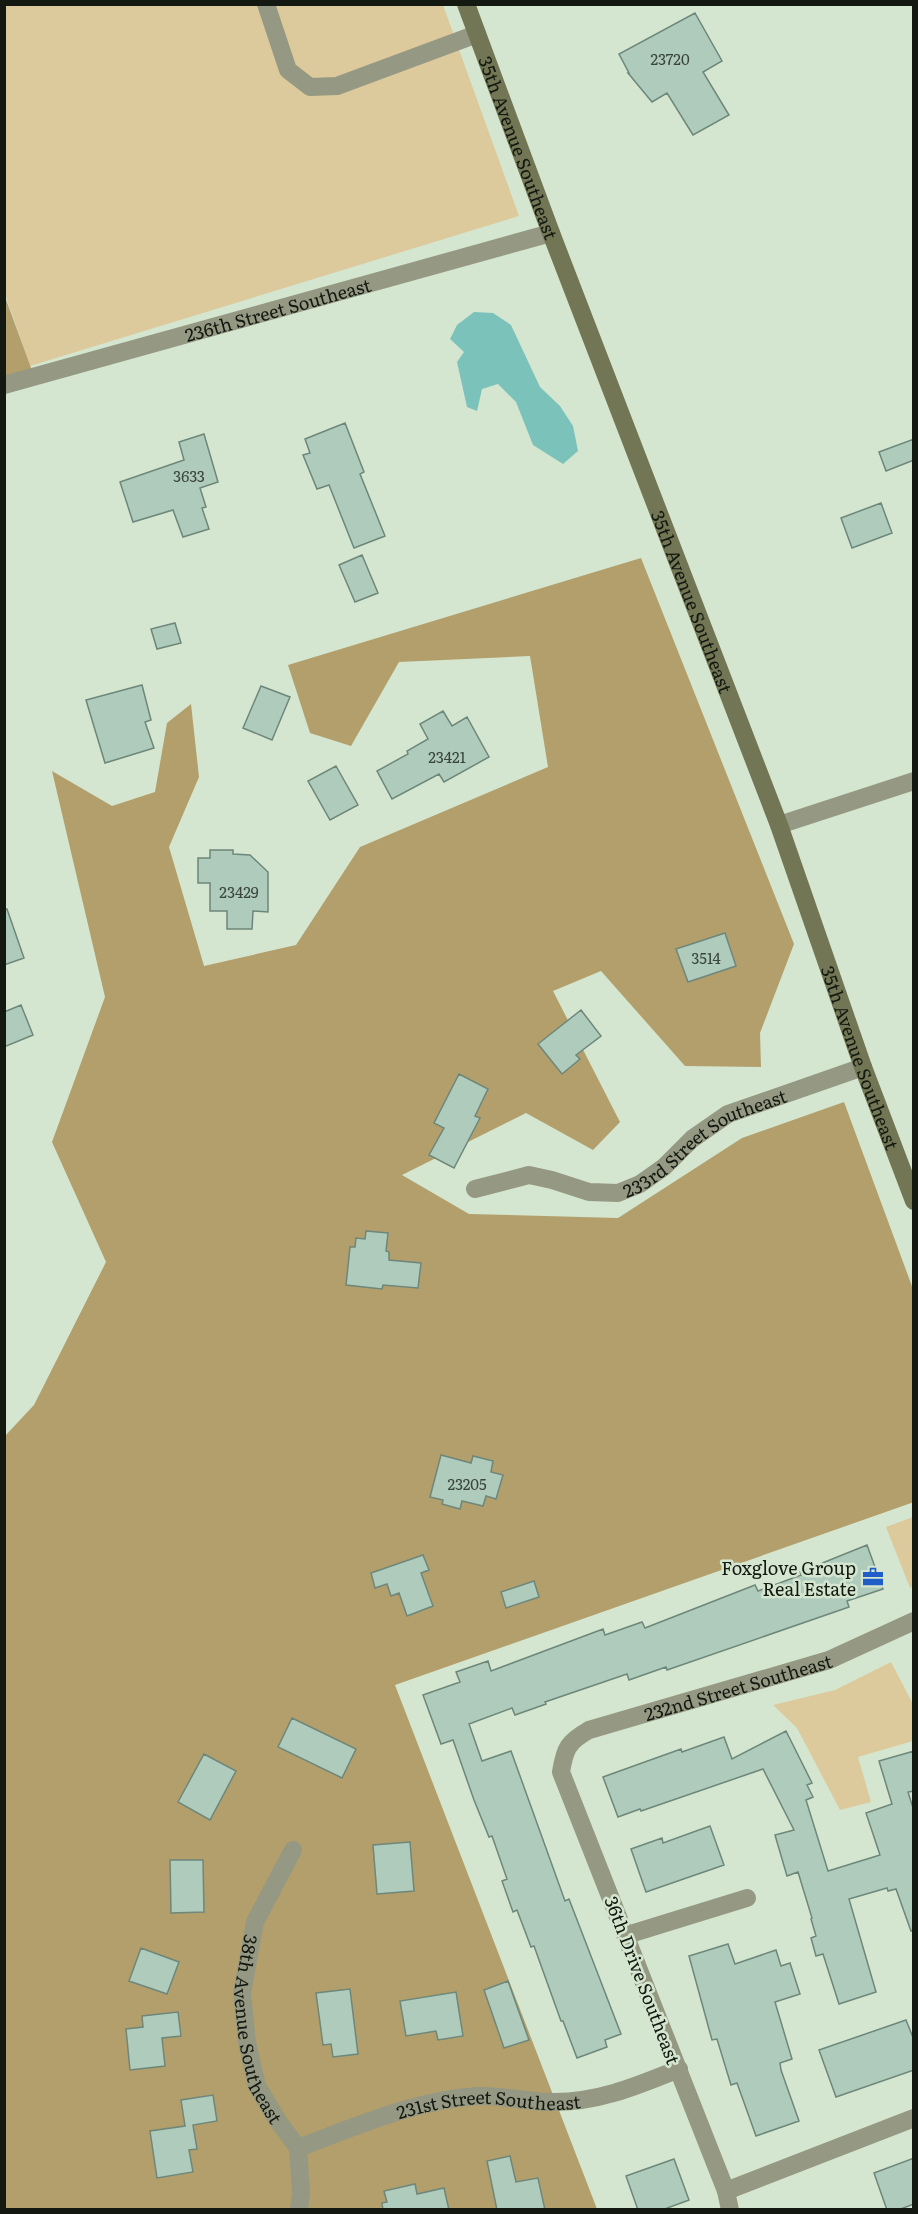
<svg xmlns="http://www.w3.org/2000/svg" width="918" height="2214" font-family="Literata,serif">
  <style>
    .green { fill: #dcca9d }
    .forest { fill: #b39f6c }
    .water { fill: #7bc2bb }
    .building { fill: #afcbbc; stroke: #6d877a; stroke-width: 1.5 }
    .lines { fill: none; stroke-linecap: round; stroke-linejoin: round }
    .street { stroke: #959882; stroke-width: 18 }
    .secondary { stroke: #727654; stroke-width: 18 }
    .labels { text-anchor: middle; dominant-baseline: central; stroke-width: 5; stroke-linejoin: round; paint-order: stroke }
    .number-label { font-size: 15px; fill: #3a463c }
    .street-label { font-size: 18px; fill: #131911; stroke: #d4e6cf }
    .poi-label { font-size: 18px; fill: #131911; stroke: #d4e6cf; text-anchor: end }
  </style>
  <rect width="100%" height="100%" fill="#d4e6cf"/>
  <!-- green -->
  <path class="green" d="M4 5H443L519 216 30 366 5 294Z
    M913 1517V1586L910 1588 886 1527Z
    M891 1662 913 1704V1741L858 1757 871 1802 840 1810 797 1728 773 1705 835 1690Z"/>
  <!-- forest -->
  <path class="forest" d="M4 294 34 376 4 385Z
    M641 558 794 944 760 1033 761 1067 685 1066 601 971 553 991 620 1122 593 1150 526 1113 402 1175 469 1214 618 1218 742 1138 844 1102 913 1289 914 1502 395 1685 597 2209H5L4 1437 34 1405 106 1262 52 1142 105 997 52 771 112 806 155 792 167 723 191 704 199 777 169 847 204 966 296 945 360 847 548 767 530 656 399 662 351 746 310 733 288 665Z"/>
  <!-- water -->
  <path class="water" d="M474 312 493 313 511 325 540 387 560 406 573 426 578 451 563 464 533 445 516 402 498 384 482 389 477 411 467 407 457 362 464 352 450 339 457 325Z"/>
  <!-- building -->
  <path class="building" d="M695 13 722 61 703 72 729 115 693 135 667 93 652 102 628 73H629L619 54Z
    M345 423 364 472 360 474 385 536 354 548 329 485 317 489 303 455 310 453 305 439Z
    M204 434 218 482 200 488 206 507 202 508 209 529 183 537 173 510 133 522 120 482 184 460 179 442Z
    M914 439V460L886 471 879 452Z
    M881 503 892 533 852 548 841 518Z
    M362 555 378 593 355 602 339 565Z
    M175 623 181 643 157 649 151 629Z
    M142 685 151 720 145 722 154 748 105 763 86 700Z
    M261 686 290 697 272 740 243 728Z
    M443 711 452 726 467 717 489 757 444 782 439 774 392 799 377 771 408 754 407 751 428 739 420 724Z
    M336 766 358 805 330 820 308 781Z
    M210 850H233V854L250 855 268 872V912L253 911 252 929H227V911H210V883H198V858H210Z
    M7 909 24 958 4 965V910Z
    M725 933 736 966 688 982 676 949Z
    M21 1005 33 1035 4 1047V1012Z
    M581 1010 601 1036 576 1055 580 1059 562 1074 538 1044Z
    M459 1074 488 1089 475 1116 480 1118 454 1168 429 1155 444 1128 434 1123Z
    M366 1231 388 1233 386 1251 389 1252V1260L421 1263 418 1288 383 1285 382 1289 346 1285 350 1247H355L356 1238 365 1239Z
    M441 1455 471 1463 473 1456 493 1461 491 1472 503 1475 496 1499 486 1496 483 1506 462 1501 460 1509 442 1504 443 1500 430 1497Z
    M867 1545 883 1589 847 1601 849 1607 667 1670 666 1667 629 1680 627 1674 545 1702 546 1704 515 1715 512 1708 469 1724 482 1761 511 1751 565 1901 569 1899 621 2034 605 2040 607 2047 577 2058 563 2021H561L534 1946 531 1947 517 1910 513 1912 502 1881 507 1879 492 1836 489 1837 474 1800 453 1740 441 1744 423 1695 460 1682 456 1672 488 1661 491 1671 603 1629 605 1635 642 1622 645 1628 755 1585 758 1591 801 1575 800 1572Z
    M423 1555 429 1570 421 1573 433 1606 407 1616 399 1593 391 1596 387 1584 375 1588 371 1573Z
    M534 1581 539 1597 506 1608 501 1592Z
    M292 1718 356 1749 342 1778 278 1747Z
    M786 1731 812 1783 807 1785 813 1797 806 1800 828 1871 880 1855 866 1813 892 1804 879 1761 914 1751V1791L908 1792 914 1811V1930L911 1931 896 1889 888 1891 887 1888 849 1899 876 1992 839 2004 823 1954 816 1956 811 1938 816 1936 811 1919 812 1918 798 1872 787 1876 775 1835 794 1830 763 1769 641 1811 640 1809 618 1817 603 1777 681 1749 682 1752 724 1737 732 1759Z
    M204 1754 236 1771 210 1820 178 1802Z
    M710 1826 724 1865 646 1892 631 1849 662 1838 663 1843Z
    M410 1842 414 1891 377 1894 373 1845Z
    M170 1860H203L204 1912 171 1913Z
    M728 1944 735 1964 776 1950 781 1966 790 1963 800 1994 775 2002 792 2059 780 2063 781 2070 799 2121 756 2136 737 2083 731 2085 717 2039 712 2040 689 1956Z
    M141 1948 179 1962 167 1994 129 1981Z
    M508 1981 529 2040 504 2048 484 1990Z
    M350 1989 358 2054 333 2057 331 2044 323 2045 316 1993Z
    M456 1992 463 2036 438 2040 436 2031 406 2036 400 2001Z
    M178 2012 181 2036 162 2038 165 2066 130 2070 126 2029 143 2027 142 2016Z
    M906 2020 914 2040V2070L836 2097 819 2050Z
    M213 2095 217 2121 193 2125 197 2149 189 2150 193 2172 157 2178 150 2131 185 2126 181 2100Z
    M510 2156 516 2182 538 2178 545 2210H497L487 2161Z
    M914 2158V2204L898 2210H887L874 2173Z
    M674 2159 689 2200 662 2210H638L626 2176Z
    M415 2184 417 2194 444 2188 449 2210H383L382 2203 387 2202 384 2191Z"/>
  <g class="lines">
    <!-- street -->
    <g class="street">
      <path d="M266 4 288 70 310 87 337 86 477 34"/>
      <path id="s1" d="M4 385 551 233"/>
      <path d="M779 825 914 781"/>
      <path id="s2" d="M475 1189 529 1175 552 1180 589 1192 618 1193 640 1184 664 1167 692 1139 728 1114 863 1067"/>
      <path id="s3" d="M293 1850 255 1922 242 1993 247 2042 257 2086 278 2121 298 2148 301 2193 299 2210"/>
      <path d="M627 1935 747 1898"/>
      <path id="s4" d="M298 2148C357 2126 415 2100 478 2096 502 2095 527 2102 551 2102 597 2103 637 2086 679 2069"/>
      <path d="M726 2191 914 2118"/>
      <path id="s5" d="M730 2210 726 2191 561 1772C565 1748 568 1742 589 1730L829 1660 914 1621"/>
    </g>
    <!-- secondary -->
    <path class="secondary" id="s6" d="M466 4 551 233 779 825 863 1067 914 1201"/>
  </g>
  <!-- icons -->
  <defs>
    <symbol id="office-bare" viewBox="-9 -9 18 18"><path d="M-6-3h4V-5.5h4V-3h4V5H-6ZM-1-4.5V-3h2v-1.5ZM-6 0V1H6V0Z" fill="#205dc9" stroke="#d4e6cf" stroke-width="2.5" paint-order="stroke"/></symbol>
  </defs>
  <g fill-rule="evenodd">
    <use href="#office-bare" x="858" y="1562" width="30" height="30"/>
  </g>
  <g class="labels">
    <!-- number labels -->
    <g class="number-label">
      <text x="670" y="58">23720</text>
      <text x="189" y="475">3633</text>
      <text x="447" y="756">23421</text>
      <text x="239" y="891">23429</text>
      <text x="706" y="957">3514</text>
      <text x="467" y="1483">23205</text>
    </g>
    <!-- street labels -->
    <g class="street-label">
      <text stroke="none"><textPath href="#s6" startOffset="153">35th Avenue Southeast</textPath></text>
      <text stroke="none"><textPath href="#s1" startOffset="284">236th Street Southeast</textPath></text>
      <text stroke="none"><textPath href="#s6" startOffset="639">35th Avenue Southeast</textPath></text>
      <text stroke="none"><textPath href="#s6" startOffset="1125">35th Avenue Southeast</textPath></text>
      <text stroke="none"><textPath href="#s2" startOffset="249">233rd Street Southeast</textPath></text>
      <text stroke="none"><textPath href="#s5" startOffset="678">232nd Street Southeast</textPath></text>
      <text transform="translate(643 1980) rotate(69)">36th Drive Southeast</text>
      <text stroke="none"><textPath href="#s3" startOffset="192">38th Avenue Southeast</textPath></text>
      <text stroke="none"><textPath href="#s4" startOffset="198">231st Street Southeast</textPath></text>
    </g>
    <!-- poi labels -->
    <g class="poi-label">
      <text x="856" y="1567">Foxglove Group<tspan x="856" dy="21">Real Estate</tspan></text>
    </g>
  </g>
  <!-- border -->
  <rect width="918" height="2214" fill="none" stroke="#131911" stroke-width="12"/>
</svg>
